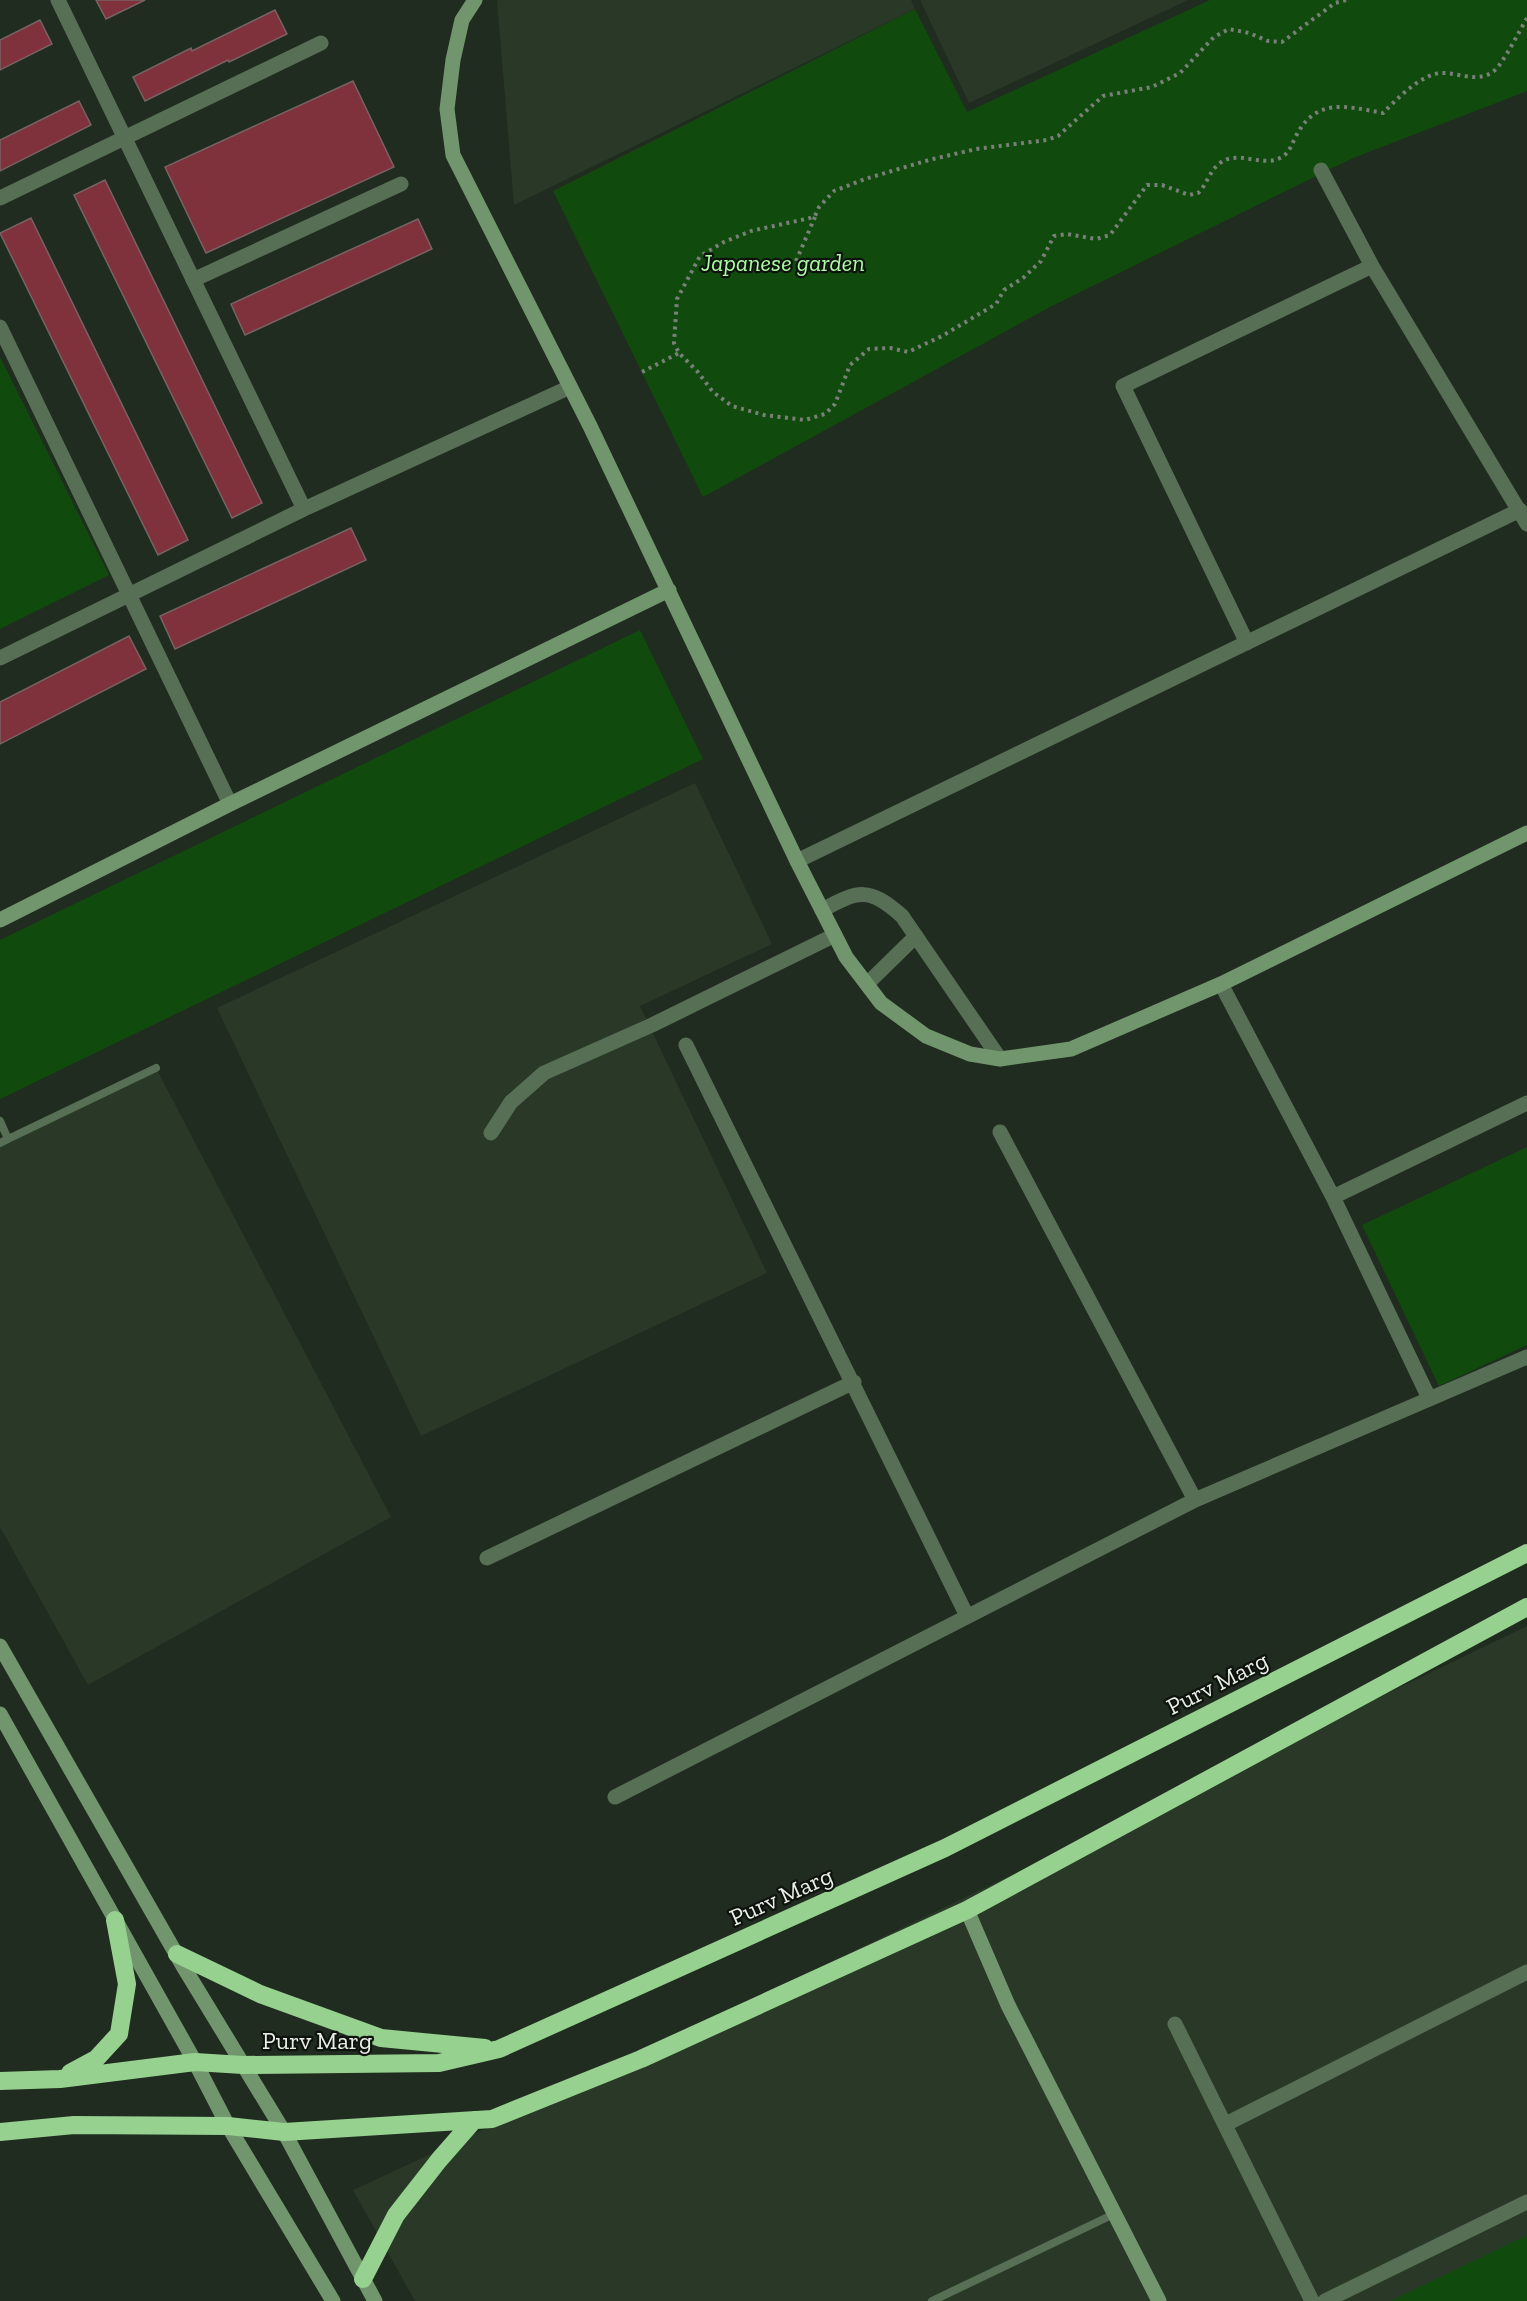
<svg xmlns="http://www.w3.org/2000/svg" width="1527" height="2301" font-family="'Zilla Slab',serif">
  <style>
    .built { fill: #293827 }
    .green { fill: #114a0d }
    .building { fill: #7f313c; stroke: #786364; stroke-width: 1.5 }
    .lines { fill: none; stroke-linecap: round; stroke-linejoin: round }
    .path { stroke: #788177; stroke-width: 4; stroke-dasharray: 3 4.5; stroke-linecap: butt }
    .lane { stroke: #576f55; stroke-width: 8 }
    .street { stroke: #576f55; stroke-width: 15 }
    .secondary { stroke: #71966d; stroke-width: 15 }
    .highway { stroke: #96d18f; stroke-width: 18 }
    .labels { text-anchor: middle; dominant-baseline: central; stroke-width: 4.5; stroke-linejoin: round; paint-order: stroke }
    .park-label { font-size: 24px; font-style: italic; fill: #acfaa3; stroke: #0e130d }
    .street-label { font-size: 24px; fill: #e9f0e8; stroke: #0e130d }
  </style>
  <rect width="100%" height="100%" fill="#212c20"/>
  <!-- built -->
  <path class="built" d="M497 0H911L915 9 514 205Z
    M920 0H1188L969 103Z
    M695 783 772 944 640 1006 767 1273 421 1436 217 1008Z
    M156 1068 391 1517 88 1685 0 1527V1144Z
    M1527 1626V2301H415L353 2190 487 2128Z"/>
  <!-- green -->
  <path class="green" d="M1210 0H1527V91L1353 158 1050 307 703 497 553 191 915 9 967 112Z
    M0 357 109 575 0 629Z
    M640 630 703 759 0 1099V940Z
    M1527 1147V1345L1439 1386 1362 1225Z
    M1527 2235V2301H1391Z"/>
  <!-- building -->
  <path class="building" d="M96 0H145L106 19Z
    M275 10 287 34 229 62 228 60 145 101 133 77 191 48 192 51Z
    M40 20 52 44 0 70V40Z
    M353 81 394 167 206 253 165 167Z
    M79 101 91 125 0 171V140Z
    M105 180 262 503 232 518 74 195Z
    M31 218 188 540 158 555 0 233Z
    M418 219 432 249 245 335 231 304Z
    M351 528 366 560 175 649 160 616Z
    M129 636 146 669 0 744V702Z"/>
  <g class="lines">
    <!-- path -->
    <path class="path" d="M1346 0 1335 3 1282 42 1268 41 1249 33 1229 29 1214 37 1180 73 1152 87 1103 96 1058 136 1047 140 976 149 929 160 865 179 834 191 819 207 815 216 810 218 751 231 724 242 700 256 677 299 674 343 679 353 697 371 713 392 732 406 764 415 805 420 825 414 835 404 850 365 869 349 890 348 908 352 942 336 996 304 1004 290 1023 278 1041 261 1054 236 1067 234 1096 239 1110 235 1147 185H1162L1189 195 1198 193C1207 185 1209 171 1220 163 1237 150 1260 166 1278 159 1289 154 1290 148 1295 138 1315 97 1345 106 1383 113 1397 99 1415 80 1435 74 1454 69 1477 86 1495 70 1503 63 1520 30 1527 18
      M796 261 815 217
      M642 372 679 353"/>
    <!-- lane -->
    <path class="lane" d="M0 1121 8 1139 0 1143
      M8 1139 156 1068
      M932 2301 1114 2214"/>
    <!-- street -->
    <path class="street" d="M58 0 304 509
      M1321 170 1372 266 1527 524
      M0 198 321 43
      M193 280 401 184
      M0 327 230 804
      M1247 643 1123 386 1372 266
      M0 658 304 509 570 387
      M797 861 1520 510
      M822 910C859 890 869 887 902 916L1000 1059
      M867 984 916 936
      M1221 984 1333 1197 1429 1398
      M686 1045 967 1616
      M1000 1132 1195 1500
      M491 1133 511 1102 544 1073 652 1025 835 935
      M1333 1197 1527 1103
      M487 1558 854 1382
      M615 1797 1195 1500 1527 1357
      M1175 2024 1312 2301
      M1226 2124 1527 1972
      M1325 2301 1527 2202"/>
    <!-- secondary -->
    <path class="secondary" d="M475 0 462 20 453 60 447 109 453 155 590 426 797 861 846 957 881 1003 926 1036 970 1054 1000 1059 1071 1049 1221 984 1527 833
      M0 920 230 804 669 590
      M0 1646 183 1966 284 2132 375 2301
      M0 1714 195 2062 228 2126 333 2301
      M967 1910 1008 2005 1159 2301"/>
    <!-- highway -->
    <path class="highway" d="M177 1954 260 1994 381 2038 485 2048
      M70 2073 96 2059 119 2034 127 1984 115 1920
      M0 2081 60 2079 195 2062 243 2065 439 2063 499 2049 945 1848 1527 1553
      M0 2132 74 2125 228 2126 284 2132 492 2119 641 2059 967 1910 1527 1607
      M363 2279 396 2215 439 2160 474 2120"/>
  </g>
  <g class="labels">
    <!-- park labels -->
    <g class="park-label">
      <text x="783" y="262">Japanese garden</text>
    </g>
    <!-- street labels -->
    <g class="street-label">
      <text transform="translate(1217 1683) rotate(-27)">Purv Marg</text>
      <text transform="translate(781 1896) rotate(-24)">Purv Marg</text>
      <text x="317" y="2040">Purv Marg</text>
    </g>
  </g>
</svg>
